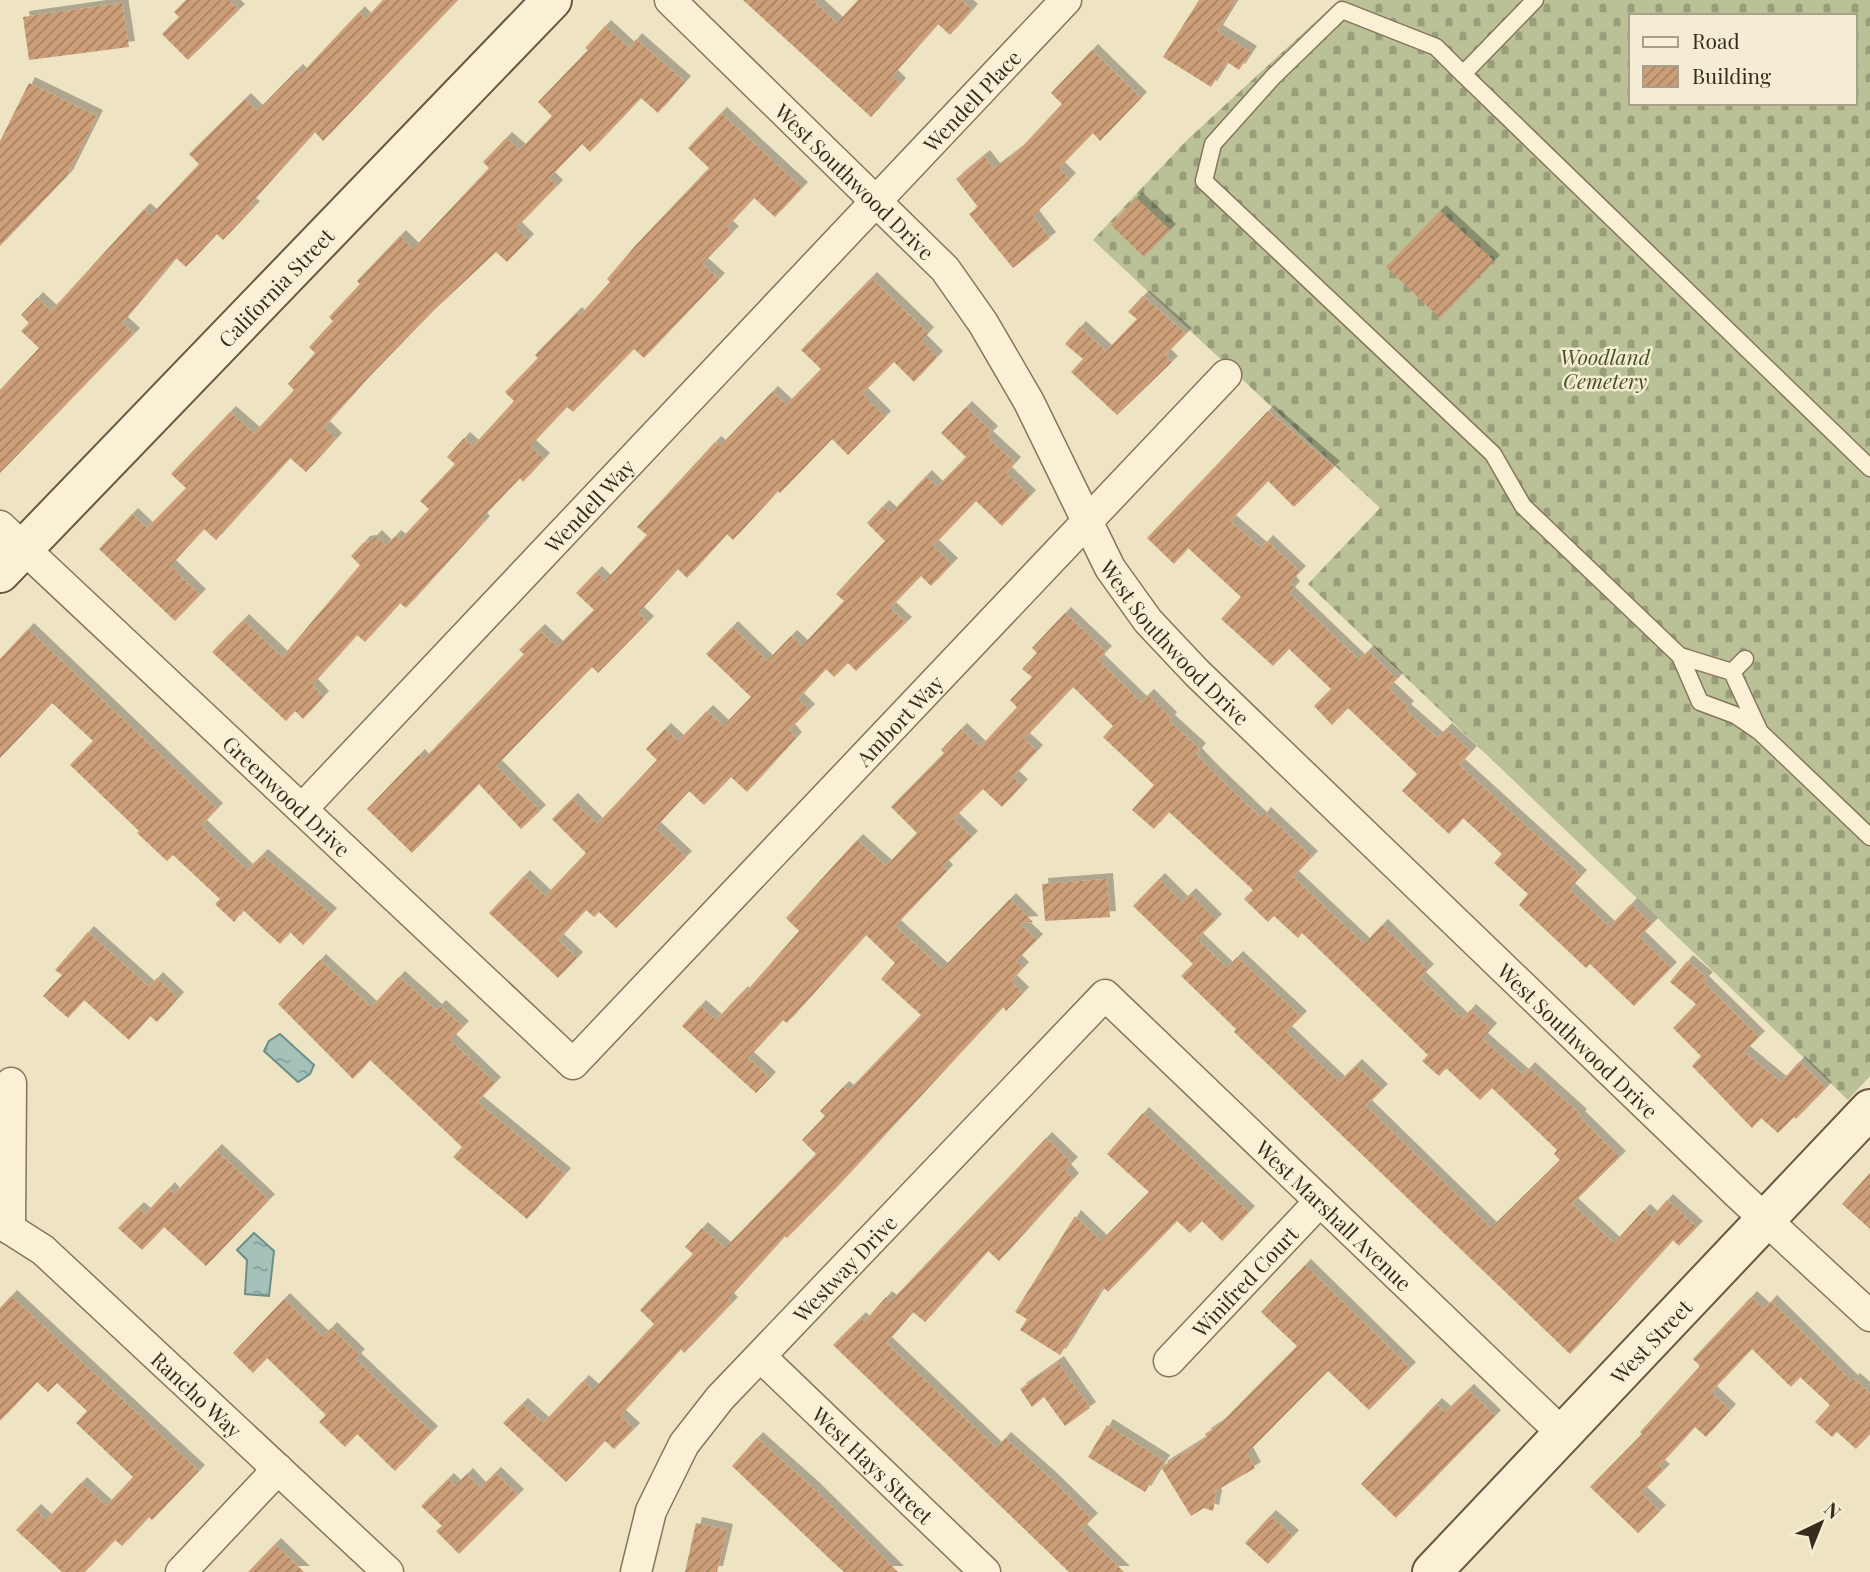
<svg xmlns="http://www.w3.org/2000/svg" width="1870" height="1572" font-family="'Playfair Display',serif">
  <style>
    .cemetery { fill: url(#cemetery-stones); fill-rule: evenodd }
    .water { fill: url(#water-ripples); stroke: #6c8f88; stroke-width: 2 }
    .building { fill: url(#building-hatch); filter: url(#shadow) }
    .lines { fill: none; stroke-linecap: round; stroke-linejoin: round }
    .lane-casing { stroke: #88745a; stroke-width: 19 }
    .street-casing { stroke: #88745a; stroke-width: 33 }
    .secondary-casing { stroke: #6a553d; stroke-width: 42 }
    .lane { stroke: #f9f0d6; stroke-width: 16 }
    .street { stroke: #f9f0d6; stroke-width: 30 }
    .secondary { stroke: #f9f0d6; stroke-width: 38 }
    .labels { text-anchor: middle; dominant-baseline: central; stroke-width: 5; stroke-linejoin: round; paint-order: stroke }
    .street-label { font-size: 21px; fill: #382c1e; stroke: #f5edd3 }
    .park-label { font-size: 21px; font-style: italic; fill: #475425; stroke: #f5edd3 }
  </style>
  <defs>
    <pattern id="cemetery-stones" width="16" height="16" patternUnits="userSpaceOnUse" patternTransform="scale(1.75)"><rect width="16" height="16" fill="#bac196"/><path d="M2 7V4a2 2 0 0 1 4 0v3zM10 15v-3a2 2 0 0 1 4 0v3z" fill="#989d7a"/></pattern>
    <pattern id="water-ripples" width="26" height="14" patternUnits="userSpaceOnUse" patternTransform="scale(1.75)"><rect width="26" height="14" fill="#a5c1ba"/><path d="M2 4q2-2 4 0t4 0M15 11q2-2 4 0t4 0" fill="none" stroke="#879d97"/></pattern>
    <pattern id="building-hatch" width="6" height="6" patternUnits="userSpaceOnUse" patternTransform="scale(1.75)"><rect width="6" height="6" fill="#cc9f79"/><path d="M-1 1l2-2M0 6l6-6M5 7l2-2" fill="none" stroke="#a78263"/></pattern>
    <filter id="shadow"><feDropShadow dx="6" dy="-6" stdDeviation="0" flood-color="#0004"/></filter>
  </defs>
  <rect width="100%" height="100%" fill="#eee3c3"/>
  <!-- cemetery -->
  <path class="cemetery" d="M1339 0H1870V1076L1848 1100 1308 584 1380 508 1093 240 1186 141ZM1630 16H1854V103H1630Z"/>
  <!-- water -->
  <path class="water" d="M280 1034 314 1065 310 1074 298 1082 264 1051 269 1041Z
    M254 1233 274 1251 269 1296 245 1294 247 1260 237 1250Z"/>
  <!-- building -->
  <path class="building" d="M186 0H229L239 10 188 60 162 34 179 17 174 12Z
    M383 0H458L323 141 315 132 250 204 254 207 223 240 217 234 186 267 176 258 122 323 134 334 0 473V390L39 348 21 331 29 323 21 315 37 298 51 311 144 209 151 215 199 164 189 154 245 99 257 111 297 70 301 74 359 12 365 19Z
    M743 0H812L837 23 858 0H961L972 10 950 35 938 24 892 76 900 84 871 117Z
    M1199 0H1236L1217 31 1251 52 1239 70 1227 62 1211 87 1163 57Z
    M122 3 129 47 29 60 23 17Z
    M605 26 629 48 636 39 685 82 658 113 641 98 590 152 582 144 549 178 557 186 516 228 528 240 507 262 496 252 432 312 366 380 324 427 336 439 306 472 290 458 216 540 204 529 170 566 200 595 175 621 99 549 132 514 147 528 186 488 171 474 230 412 254 433 294 390 288 384 315 353 309 347 333 321 329 317 360 284 357 281 400 236 413 249 489 168 483 162 506 138 520 150 552 116 538 102 588 50 585 48Z
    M1092 50 1141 98 1100 141 1093 133 1059 168 1070 179 1033 216 1050 238 1013 268 969 214 978 207 956 179 984 156 994 169 1019 150 1062 104 1051 93Z
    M29 83 97 116 67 176 0 246V141Z
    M721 113 802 188 775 217 754 198 727 227 733 232 702 264 719 279 644 358 634 349 573 412 567 407 530 446 544 459 523 482 520 478 481 519 484 522 406 608 400 603 365 642 357 635 312 685 323 697 303 719 295 711 286 721 212 652 243 620 282 657 360 565 351 556 364 542 371 541 376 536 386 546 395 536 400 540 429 509 420 501 455 464 447 457 464 438 473 446 514 401 505 392 538 358 535 355 576 313 579 316 610 282 607 279 635 246 709 168 688 148Z
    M1136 198 1170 230 1144 257 1111 225Z
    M1440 211 1494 261 1440 318 1386 267Z
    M871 278 928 333 921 341 937 357 914 382 894 362 862 394 885 417 848 455 832 439 780 493 778 491 733 540 727 534 687 578 678 569 638 613 648 622 598 673 592 667 496 766 540 811 521 829 479 784 412 853 367 809 419 755 423 760 524 654 519 650 539 630 557 647 594 610 576 593 596 572 605 581 647 535 637 527 715 442 720 446 772 392 786 405 821 369 801 350Z
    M1143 296 1186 334 1165 355 1172 362 1117 415 1071 372 1083 359 1065 344 1080 327 1106 351 1137 319 1128 312Z
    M966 407 992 432 987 437 1015 463 1006 473 1030 496 1002 526 976 501 933 546 952 564 931 586 921 576 890 608 906 623 856 671 848 663 834 677 826 669 798 699 809 710 789 730 796 738 747 792 731 777 704 805 689 791 655 828 686 857 616 928 599 912 594 917 586 910 558 940 577 958 558 978 489 913 524 876 545 896 586 853 552 819 572 799 597 824 657 760 646 749 665 729 678 741 707 711 723 726 751 697 706 654 732 627 767 661 791 636 802 646 844 601 836 594 885 541 867 523 883 506 891 513 926 476 937 487 966 457 941 433Z
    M1268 411 1334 467 1294 507 1268 481 1230 521 1261 548 1267 541 1300 572 1290 582 1294 587 1289 593 1359 660 1368 651 1397 679 1388 688 1408 707 1405 710 1437 738 1446 729 1471 752 1459 765 1581 876 1569 889 1609 927 1631 904 1652 924 1639 937 1671 968 1634 1006 1590 964 1586 968 1519 905 1528 894 1494 863 1502 854 1463 818 1449 834 1402 791 1417 774 1348 708 1332 725 1314 706 1331 689 1289 649 1273 666 1221 619 1241 597 1188 548 1174 564 1147 538Z
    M1065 613 1106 652 1098 660 1141 702 1148 695 1171 718 1169 721 1200 749 1196 754 1209 768 1261 818 1265 813 1312 857 1293 877 1364 944 1382 925 1428 970 1420 978 1462 1019 1470 1010 1491 1029 1482 1039 1523 1075 1529 1068 1581 1115 1579 1117 1620 1157 1572 1204 1614 1243 1644 1210 1652 1217 1667 1200 1697 1227 1679 1246 1673 1240 1570 1354 1234 1032 1236 1029 1181 976 1193 964 1133 906 1159 879 1182 902 1190 894 1216 920 1197 939 1227 968 1237 957 1301 1017 1286 1032 1339 1082 1356 1065 1382 1090 1366 1106 1491 1228 1560 1160 1554 1154 1557 1150 1492 1088 1480 1100 1446 1068 1439 1076 1422 1061 1428 1055 1302 933 1298 938 1274 916 1268 922 1244 899 1253 890 1169 812 1154 829 1132 810 1154 785 1103 737 1113 726 1073 687 1024 739 1037 751 1013 777 1022 785 1002 807 983 789 953 819 972 837 943 866 947 871 895 926 942 969 1010 899 1033 922 1019 923 1037 940 1016 961 1023 968 1011 981 1023 993 1006 1011 1003 1007 834 1190 787 1238 785 1236 728 1299 732 1303 684 1353 681 1349 620 1416 634 1429 614 1449 605 1441 566 1482 503 1423 522 1404 543 1423 583 1381 593 1390 654 1324 640 1310 693 1254 685 1247 702 1228 725 1248 816 1154 802 1140 825 1116 820 1111 843 1087 848 1091 921 1015 881 979 895 963 866 935 787 1023 783 1020 748 1058 770 1078 756 1093 682 1026 700 1006 716 1020 742 992 744 994 799 931 786 918 857 840 886 866 917 833 891 807 944 753 941 750 961 729 980 747 1017 707 1010 700 1032 677 1022 669 1037 653 1032 648Z
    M28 629 217 809 201 826 247 870 262 855 331 914 303 945 290 932 280 944 243 910 234 922 215 904 220 899 173 855 167 861 137 833 139 831 70 765 93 741 52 703 0 758V659Z
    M1107 879 1110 917 1045 921 1042 884Z
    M88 932 149 987 157 978 178 998 157 1022 150 1016 129 1040 84 1000 68 1018 43 996 62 975 55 970Z
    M320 960 371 1007 399 977 436 1010 440 1006 463 1027 450 1040 495 1083 477 1102 565 1174 527 1219 453 1157 462 1147 370 1060 353 1079 278 1004Z
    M1687 961 1707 978 1703 982 1759 1037 1744 1052 1778 1080 1781 1082 1799 1062 1826 1088 1796 1119 1794 1117 1778 1133 1761 1118 1752 1128 1692 1066 1701 1056 1673 1028 1696 1004 1670 982Z
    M1143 1113 1249 1212 1222 1241 1202 1221 1190 1233 1177 1221 1108 1292 1103 1287 1060 1355 1020 1330 1027 1319 1015 1312 1075 1216 1101 1241 1149 1192 1107 1154Z
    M1046 1138 1072 1163 1065 1170 1073 1179 999 1261 988 1251 925 1322 913 1312 886 1343 996 1448 1005 1438 1049 1477 1092 1519 1081 1530 1124 1572H1069L833 1345 860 1318 864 1322 886 1297 891 1301Z
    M216 1150 269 1200 206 1266 164 1227 142 1250 118 1228 138 1208 145 1214 169 1188 174 1194Z
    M1870 1173V1229L1842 1204Z
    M1305 1265 1410 1368 1369 1410 1328 1371 1247 1453 1255 1468 1214 1492 1216 1496 1213 1511 1204 1508 1191 1516 1161 1467 1207 1438 1205 1434 1220 1424 1297 1346 1261 1312Z
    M11 1296 199 1471 152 1520 149 1517 122 1546 115 1540 85 1572H62L16 1530 35 1510 46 1520 81 1483 106 1506 133 1477 76 1423 87 1411 57 1383 48 1392 37 1382 0 1421V1308Z
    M1751 1297 1764 1309 1771 1301 1852 1381 1854 1379 1870 1393V1434L1856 1449 1837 1432 1832 1437 1815 1422 1830 1405 1800 1377 1791 1387 1752 1349 1711 1392 1730 1410 1706 1437 1695 1427 1659 1466 1664 1470 1641 1493 1660 1511 1638 1533 1590 1487 1642 1434 1640 1432 1700 1366 1693 1359Z
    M284 1299 323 1337 331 1328 359 1355 355 1359 432 1432 395 1471 357 1434 345 1447 319 1422 326 1415 267 1358 253 1373 233 1353Z
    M1058 1362 1090 1408 1065 1426 1044 1397 1032 1407 1020 1389Z
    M1468 1390 1495 1416 1396 1518 1361 1484 1436 1404 1445 1412Z
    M1107 1425 1164 1461 1145 1492 1088 1457Z
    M757 1438 813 1488 898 1572H844L833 1562 732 1466Z
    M495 1473 518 1495 459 1554 436 1531 442 1526 421 1506 448 1479 455 1486 467 1474 480 1488Z
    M1270 1516 1293 1536 1268 1564 1245 1543Z
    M696 1523 727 1530 717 1572H685Z
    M275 1544 304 1572H248Z"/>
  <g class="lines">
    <defs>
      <path id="lane" d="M1535 0 1463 74 1870 468
        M1463 74 1436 47 1342 10 1273 77 1213 144 1204 181 1493 454 1523 506 1680 656 1700 702 1735 715 1760 732 1870 837
        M1680 656 1732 672 1759 730
        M1732 672 1745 659"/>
      <g id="street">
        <path id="s1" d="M670 0 945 269 983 323 1029 402 1110 568 1148 621 1197 673 1739 1195 1870 1316"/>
        <path id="s2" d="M0 526 573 1064 1226 375"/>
        <path id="s3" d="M302 809 1066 0"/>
        <path id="s4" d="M10 1229 43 1250 388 1572"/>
        <path d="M10 1229 11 1083"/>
        <path id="s5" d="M762 1358 985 1572"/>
        <path id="s6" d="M1169 1361 1320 1201"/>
        <path d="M181 1572 278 1469"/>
        <path id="s7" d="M636 1572 651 1511 684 1444 720 1398 1105 995 1563 1434"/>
      </g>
      <g id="secondary">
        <path id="s8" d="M0 573 552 0"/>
        <path id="s9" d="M1432 1572 1870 1109"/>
      </g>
    </defs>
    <!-- lane casing -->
    <use href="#lane" class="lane-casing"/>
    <!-- street casing -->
    <use href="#street" class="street-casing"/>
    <!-- secondary casing -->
    <use href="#secondary" class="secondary-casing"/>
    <!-- lane -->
    <use href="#lane" class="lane"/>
    <!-- street -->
    <use href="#street" class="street"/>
    <!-- secondary -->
    <use href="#secondary" class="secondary"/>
  </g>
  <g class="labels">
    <!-- street labels -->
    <g class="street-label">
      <text stroke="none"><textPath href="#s3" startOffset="975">Wendell Place</textPath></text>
      <text stroke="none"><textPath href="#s1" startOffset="259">West Southwood Drive</textPath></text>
      <text stroke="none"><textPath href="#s8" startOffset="397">California Street</textPath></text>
      <text stroke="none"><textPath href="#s3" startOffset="418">Wendell Way</textPath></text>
      <text stroke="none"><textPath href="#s1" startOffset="826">West Southwood Drive</textPath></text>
      <text stroke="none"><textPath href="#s2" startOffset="1260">Ambort Way</textPath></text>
      <text stroke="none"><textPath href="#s2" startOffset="394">Greenwood Drive</textPath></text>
      <text stroke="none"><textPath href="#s1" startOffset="1393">West Southwood Drive</textPath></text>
      <text stroke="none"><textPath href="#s7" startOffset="1071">West Marshall Avenue</textPath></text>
      <text stroke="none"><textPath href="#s7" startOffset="376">Westway Drive</textPath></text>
      <text stroke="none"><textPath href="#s6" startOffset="110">Winifred Court</textPath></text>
      <text stroke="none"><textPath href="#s9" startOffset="318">West Street</textPath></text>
      <text stroke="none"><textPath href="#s4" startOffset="250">Rancho Way</textPath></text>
      <text stroke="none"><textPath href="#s5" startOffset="154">West Hays Street</textPath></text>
    </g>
    <!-- park labels -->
    <g class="park-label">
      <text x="1605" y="356">Woodland<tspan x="1605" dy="24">Cemetery</tspan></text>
    </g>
  </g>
  <!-- legend -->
  <rect x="1629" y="14" width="228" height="91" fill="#f5edd3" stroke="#a9a08b" stroke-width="2"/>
  <rect x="1643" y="37" width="35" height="10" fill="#f9f0d6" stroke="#a9a08b" stroke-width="2"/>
  <text x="1692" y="49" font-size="21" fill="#382c1e">Road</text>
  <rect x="1643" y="66" width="35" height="21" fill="url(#building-hatch)" stroke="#a9a08b" stroke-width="2"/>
  <text x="1692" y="84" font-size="21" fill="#382c1e">Building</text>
  <!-- north arrow -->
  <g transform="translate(1821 1523) rotate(43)" stroke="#f5edd3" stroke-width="5" paint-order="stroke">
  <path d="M0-5L12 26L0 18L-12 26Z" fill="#382c1e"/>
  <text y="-10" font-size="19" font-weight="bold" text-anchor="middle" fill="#382c1e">N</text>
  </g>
</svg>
